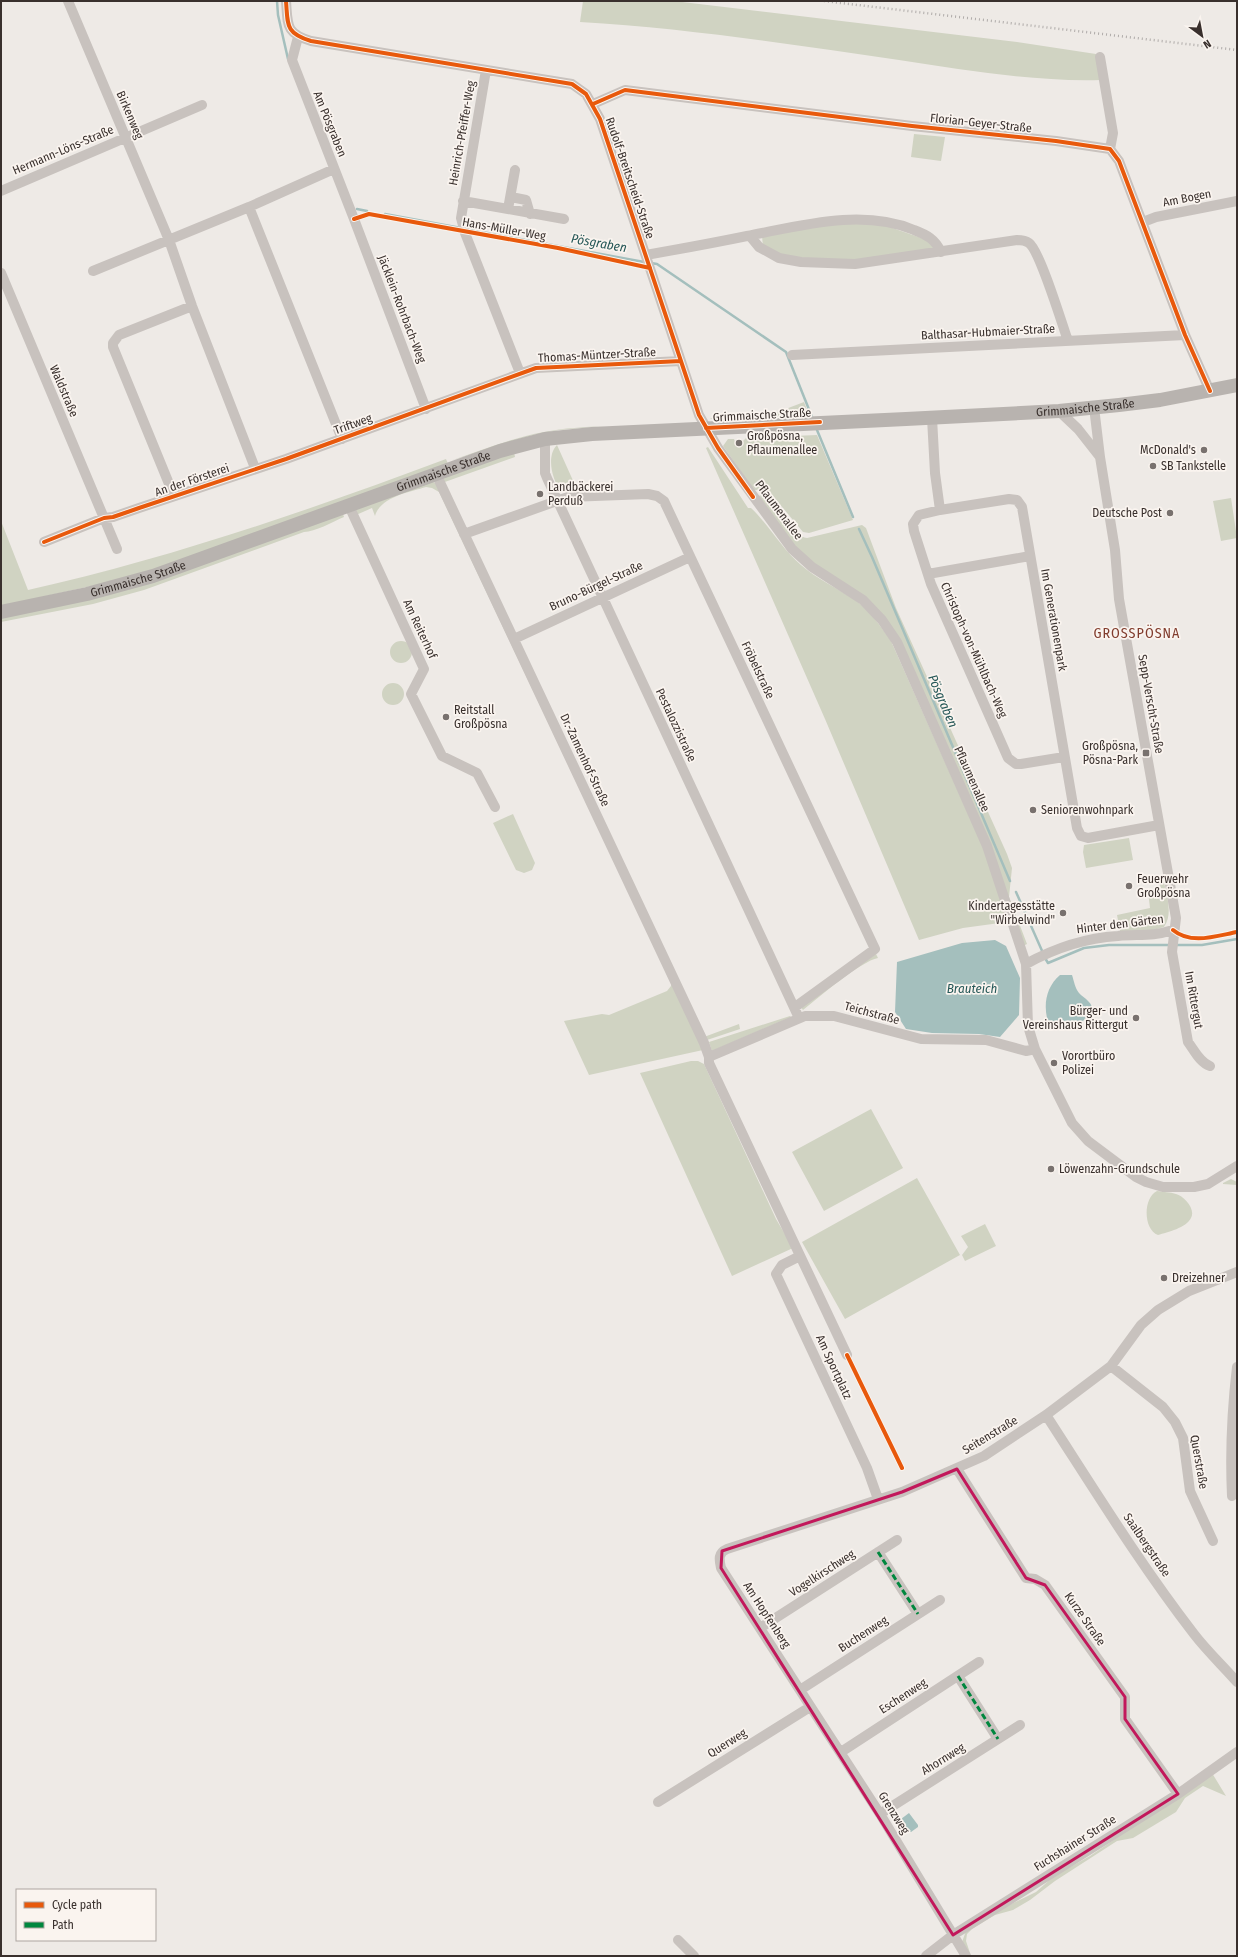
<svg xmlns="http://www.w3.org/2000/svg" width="1238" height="1957" font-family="'Fira Sans Condensed',sans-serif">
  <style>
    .green { fill: #d0d3c2 }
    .water { fill: #a4bfbd }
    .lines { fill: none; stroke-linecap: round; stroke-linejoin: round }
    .stream { stroke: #a4bfbd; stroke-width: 2.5 }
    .street { stroke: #c8c2be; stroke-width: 10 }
    .secondary { stroke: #b8b3af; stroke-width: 14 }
    .rail { stroke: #afaba9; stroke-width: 2.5; stroke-dasharray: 1 3; stroke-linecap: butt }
    .quiet { stroke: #00873e; stroke-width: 3; stroke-dasharray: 6 3; stroke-linecap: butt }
    .cycleway-casing { stroke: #faf4ef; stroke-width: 6 }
    .cycleway { stroke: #e8590c; stroke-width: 4 }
    .marked { fill: none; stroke: #c2185b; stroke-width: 3; stroke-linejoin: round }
    .poi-dot { fill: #78716e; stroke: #faf4ef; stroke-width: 1.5 }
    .labels { text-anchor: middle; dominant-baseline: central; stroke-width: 3.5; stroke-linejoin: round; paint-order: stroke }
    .street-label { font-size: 12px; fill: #39302d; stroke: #faf4ef }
    .poi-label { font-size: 12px; fill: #39302d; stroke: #faf4ef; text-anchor: start }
    .water-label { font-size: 13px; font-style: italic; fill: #255757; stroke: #faf4ef }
    .quarter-label { font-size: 14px; letter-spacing: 1px; fill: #813c2d; stroke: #faf4ef }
  </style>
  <rect width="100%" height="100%" fill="#eeeae6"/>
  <!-- green -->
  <path class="green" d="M583 1H674L1017 42 1096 54 1101 80C1034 82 965 70 899 60 793 45 687 28 580 22Z
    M914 134 945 137 941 161 911 157Z
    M832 224H881L930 241 934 249C892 255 822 270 782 256 776 253 769 250 763 247L762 236Z
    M804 402 809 415 715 421 710 418 770 415Z
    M605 426 559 430 533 435 450 461C481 450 512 438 544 432 564 428 585 427 605 426Z
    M768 431 769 437 817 435 853 520 809 533 803 532 768 490H754L723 446 728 439H734L736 445 743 443V441L748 436Z
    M557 445 575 485 570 492 561 491C552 480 546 456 557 445Z
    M708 447 748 508H751C769 525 782 549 801 565 817 579 837 588 855 600 870 611 880 625 891 641L986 854 1007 922 963 928 919 940 825 719 706 448Z
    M514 452 515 457 442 483 444 477Z
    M446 459 448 464 196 556 123 579 1 606V521L28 590C171 558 310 510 446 459Z
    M432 481 439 486 606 840 703 1050 589 1075 564 1021 602 1014 609 1015 667 991 671 986V982L439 492 432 488 426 487C410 492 380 497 375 516L372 508 356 515 355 509Z
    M763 495 767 497C777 511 789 535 807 538L862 525 866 528 896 608 1007 854 1012 868 1009 897 1027 944 1023 946 892 628 796 549 758 496Z
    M1231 498 1237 538 1221 541 1213 501Z
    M343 514 344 517C332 522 315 532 304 532L144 590 93 604 1 622V617Z
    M390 652a11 11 0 1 1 22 0a11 11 0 1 1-22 0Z
    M382 694a11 11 0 1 1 22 0a11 11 0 1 1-22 0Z
    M513 814 535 863 532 870 524 873 516 870 493 823Z
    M1129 838 1133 860 1086 868 1083 852 1084 845Z
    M1164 882C1167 897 1173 914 1164 927L1146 932 1120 931 1117 915 1150 908 1148 891 1161 890 1160 884Z
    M876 954 878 958C861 961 818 998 803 1010L800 1006Z
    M790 1016 791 1017 712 1051 709 1042Z
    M739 1024 740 1029 707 1040 704 1037Z
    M691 1061H698L704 1064 776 1219 793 1248 732 1276 640 1073Z
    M871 1109 903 1168 824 1211 792 1152Z
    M917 1178 960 1255 845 1319 802 1242Z
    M1231 1179 1237 1182V1185L1223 1184V1183Z
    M1157 1191C1163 1192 1170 1192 1176 1194 1184 1196 1196 1209 1191 1218 1186 1228 1168 1232 1158 1235 1143 1229 1143 1198 1157 1191Z
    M985 1224 996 1246 965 1261 962 1255 968 1247 961 1236Z
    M1212 1773 1226 1796 1203 1786 1185 1798 1176 1812 1133 1838 1117 1841 1055 1881 1030 1900 1013 1910 995 1915 972 1929 967 1934 966 1941 971 1956H969L962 1942 966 1931 1001 1909 1036 1892 1054 1876 1090 1856Z"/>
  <!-- water -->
  <path class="water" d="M995 940 1006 946 1020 978 1019 1015 1000 1037 979 1034 932 1033 906 1029 895 1012 897 962 962 943Z
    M1060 975H1072C1074 981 1075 988 1079 993 1081 996 1086 998 1088 1001 1099 1012 1088 1019 1078 1023 1068 1028 1058 1027 1048 1022 1043 1005 1046 987 1060 975Z
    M909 1813 918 1825V1827L911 1832 908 1831 901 1819Z"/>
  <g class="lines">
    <!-- stream -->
    <path class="stream" d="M277 1 278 15 288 59
      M357 209 367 211
      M385 214 461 228
      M466 229 644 262
      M651 263 657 264 786 352 812 417
      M817 430 853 517
      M859 529 872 557 1010 881
      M1016 892 1043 953
      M1175 945H1202L1237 939
      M1045 958 1048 963 1084 948 1109 945H1170"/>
    <!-- street -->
    <path class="street" d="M68 1 169 240 192 306 255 468
      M286 1C288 25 285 33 311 41L572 84 586 94 600 119 699 415 718 448 792 549 812 567 863 600 882 620 897 642 987 846 1026 964 1028 1026 1035 1049 1072 1123 1088 1141 1136 1177 1146 1182 1163 1187H1194L1208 1184 1237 1166
      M298 37 292 60 354 219 426 409
      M1100 57 1113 133 1110 149
      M486 70 461 218 465 233 520 373
      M593 104 625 90 912 126 1056 141 1110 149 1119 161 1185 335 1210 391
      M1 191 202 105
      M511 197 526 200 530 214
      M463 201 564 219
      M249 207 342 439
      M508 209 515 170
      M1143 222 1156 217 1237 201
      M750 236 759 247 779 258 801 262 855 264 1017 240C1021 240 1025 240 1029 243 1040 251 1062 324 1068 341
      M646 255C680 249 713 243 747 236 800 226 862 208 914 230 927 235 935 239 941 252
      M93 271 249 207 334 169
      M1 273 117 549
      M792 355 1185 335
      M1094 407 1100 457 1115 550 1119 599 1176 918 1172 952 1188 1042C1194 1050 1200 1063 1210 1066
      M1059 411 1078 429 1100 457
      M932 418 935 473 940 510
      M545 439V473L547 478 799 1018
      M436 474 704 1043 709 1057V1063L847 1355
      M174 496 113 347V343L119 335 192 306
      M349 506 424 669 411 694 442 756 477 773 495 807
      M464 534 568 497 648 494 657 496 664 501 875 949 795 1007
      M44 542 104 518 113 517 139 508 286 459 536 368 681 361
      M928 574 1030 556
      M514 639 690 557
      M1064 757 1021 764H1016L1008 758 931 584 914 531 913 524 919 515 940 510 1009 499 1017 500 1022 507 1077 828 1081 836 1088 838 1159 825
      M1026 964C1055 948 1084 938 1118 936 1139 934 1151 937 1173 930
      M709 1057 805 1016H834L921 1039 986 1040 1026 1051 1035 1049
      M800 1256 782 1265 776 1274 867 1468 878 1499
      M1111 1366 1163 1407 1175 1422 1183 1438 1190 1491 1213 1541
      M1046 1415C1094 1489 1140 1564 1194 1634 1207 1651 1223 1666 1237 1682
      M957 1469 1026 1578 1035 1579 1045 1585 1125 1697V1719L1178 1794
      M1232 1496C1230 1453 1232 1409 1237 1367
      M878 1552 918 1614
      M760 1628 897 1540
      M958 1676 998 1739
      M800 1690 940 1600
      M841 1752 979 1662
      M658 1802 810 1707
      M880 1814 1020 1725
      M678 1940 694 1956
      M926 1956 953 1935 1178 1794 1237 1752
      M966 1956 880 1814 721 1568C719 1559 718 1553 727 1549L902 1492 984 1456 1046 1415 1111 1366 1141 1325 1158 1310 1189 1291 1237 1272"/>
    <!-- secondary -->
    <path class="secondary" id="s1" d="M1 612 87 594 153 576 500 451 545 439 592 434 906 419 1059 411 1119 405 1160 400 1237 385"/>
    <!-- rail -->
    <path class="rail" d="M824 1 1237 50"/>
    <!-- quiet -->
    <path class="quiet" d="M878 1552 918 1614
      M958 1676 998 1739"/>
    <defs>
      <path id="cycleway" d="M286 1C288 25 285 33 311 41L572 84 586 94 600 119 699 415 718 448 753 497
        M593 104 625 90 912 126 1056 141 1110 149 1119 161 1185 335 1210 391
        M354 219 369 214 558 248 650 268
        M706 428 820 422
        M44 542 104 518 113 517 139 508 286 459 536 368 681 361
        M1173 930C1191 945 1216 936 1237 932
        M847 1355 902 1468"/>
    </defs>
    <!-- cycleway casing -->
    <use href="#cycleway" class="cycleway-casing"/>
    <!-- cycleway -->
    <use href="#cycleway" class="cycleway"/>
  </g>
  <!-- marked area -->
  <path class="marked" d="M957 1469 1026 1578 1045 1585 1125 1697V1719L1178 1794 953 1935 721 1568 722 1551 902 1492Z"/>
  <!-- markers -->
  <g class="poi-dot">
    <circle cx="739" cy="443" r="4"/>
    <circle cx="1204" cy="450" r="4"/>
    <circle cx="1153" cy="466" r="4"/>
    <circle cx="540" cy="494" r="4"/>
    <circle cx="1170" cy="513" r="4"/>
    <circle cx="446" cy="717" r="4"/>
    <rect x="1142" y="749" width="8" height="8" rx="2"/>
    <circle cx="1033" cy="810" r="4"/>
    <circle cx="1129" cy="886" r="4"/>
    <circle cx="1063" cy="913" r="4"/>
    <circle cx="1136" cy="1018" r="4"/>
    <circle cx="1054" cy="1063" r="4"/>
    <circle cx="1051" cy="1169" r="4"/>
    <circle cx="1164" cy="1278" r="4"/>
  </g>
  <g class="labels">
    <!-- street labels -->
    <g class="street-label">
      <text transform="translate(130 115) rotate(67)">Birkenweg</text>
      <text transform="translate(981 123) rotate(6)">Florian-Geyer-Straße</text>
      <text transform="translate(330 124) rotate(68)">Am Pösgraben</text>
      <text transform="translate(462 133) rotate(-80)">Heinrich-Pfeiffer-Weg</text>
      <text transform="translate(63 150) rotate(-23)">Hermann-Löns-Straße</text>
      <text transform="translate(630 178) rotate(71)">Rudolf-Breitscheid-Straße</text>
      <text transform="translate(1187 198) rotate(-11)">Am Bogen</text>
      <text transform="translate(504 229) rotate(10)">Hans-Müller-Weg</text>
      <text transform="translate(402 309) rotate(69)">Jäcklein-Rohrbach-Weg</text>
      <text transform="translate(988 332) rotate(-3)">Balthasar-Hubmaier-Straße</text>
      <text transform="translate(597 355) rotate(-3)">Thomas-Müntzer-Straße</text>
      <text transform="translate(64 391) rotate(67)">Waldstraße</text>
      <text stroke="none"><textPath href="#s1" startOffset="1113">Grimmaische Straße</textPath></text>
      <text transform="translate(762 415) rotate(-3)">Grimmaische Straße</text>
      <text transform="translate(353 424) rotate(-20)">Triftweg</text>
      <text stroke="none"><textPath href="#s1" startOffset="465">Grimmaische Straße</textPath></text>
      <text transform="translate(192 480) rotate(-19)">An der Försterei</text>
      <text transform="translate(779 510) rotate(53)">Pflaumenallee</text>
      <text stroke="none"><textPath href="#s1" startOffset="141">Grimmaische Straße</textPath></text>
      <text transform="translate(596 586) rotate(-25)">Bruno-Bürgel-Straße</text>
      <text transform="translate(1054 620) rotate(80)">Im Generationenpark</text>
      <text transform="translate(420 629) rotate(65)">Am Reiterhof</text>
      <text transform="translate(974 650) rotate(66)">Christoph-von-Mühlbach-Weg</text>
      <text transform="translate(758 670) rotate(65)">Fröbelstraße</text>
      <text transform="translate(1151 704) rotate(80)">Sepp-Verscht-Straße</text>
      <text transform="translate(676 725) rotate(65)">Pestalozzistraße</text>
      <text transform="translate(585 760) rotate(65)">Dr.-Zamenhof-Straße</text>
      <text transform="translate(972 779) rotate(66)">Pflaumenallee</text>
      <text transform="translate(1120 924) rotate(-7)">Hinter den Gärten</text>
      <text transform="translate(1194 1000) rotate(80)">Im Rittergut</text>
      <text transform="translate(872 1013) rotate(15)">Teichstraße</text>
      <text transform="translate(834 1367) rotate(65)">Am Sportplatz</text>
      <text transform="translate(990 1435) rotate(-31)">Seitenstraße</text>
      <text transform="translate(1199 1462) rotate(80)">Querstraße</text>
      <text transform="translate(1147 1545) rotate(56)">Saalbergstraße</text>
      <text transform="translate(822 1573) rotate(-33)">Vogelkirschweg</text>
      <text transform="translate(767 1615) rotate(57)">Am Hopfenberg</text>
      <text transform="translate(1085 1619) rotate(55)">Kurze Straße</text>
      <text transform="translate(863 1634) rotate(-33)">Buchenweg</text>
      <text transform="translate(903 1696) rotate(-33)">Eschenweg</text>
      <text transform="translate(727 1743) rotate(-32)">Querweg</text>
      <text transform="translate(943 1759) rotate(-32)">Ahornweg</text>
      <text transform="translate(894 1813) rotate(58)">Grenzweg</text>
      <text transform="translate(1075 1843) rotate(-32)">Fuchshainer Straße</text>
    </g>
    <!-- poi labels -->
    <g class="poi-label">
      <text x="747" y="436">Großpösna,<tspan x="747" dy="14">Pflaumenallee</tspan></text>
      <text x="1196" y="450" text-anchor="end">McDonald's</text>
      <text x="1161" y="466">SB Tankstelle</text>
      <text x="548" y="487">Landbäckerei<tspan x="548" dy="14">Perduß</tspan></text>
      <text x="1162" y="513" text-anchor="end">Deutsche Post</text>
      <text x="454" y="710">Reitstall<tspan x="454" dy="14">Großpösna</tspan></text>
      <text x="1138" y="746" text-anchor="end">Großpösna,<tspan x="1138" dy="14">Pösna-Park</tspan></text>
      <text x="1041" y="810">Seniorenwohnpark</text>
      <text x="1137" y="879">Feuerwehr<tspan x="1137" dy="14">Großpösna</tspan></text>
      <text x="1055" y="906" text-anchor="end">Kindertagesstätte<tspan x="1055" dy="14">"Wirbelwind"</tspan></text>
      <text x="1128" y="1011" text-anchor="end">Bürger- und<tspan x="1128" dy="14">Vereinshaus Rittergut</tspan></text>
      <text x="1062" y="1056">Vorortbüro<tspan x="1062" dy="14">Polizei</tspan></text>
      <text x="1059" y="1169">Löwenzahn-Grundschule</text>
      <text x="1172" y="1278">Dreizehner</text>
    </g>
    <!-- water labels -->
    <g class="water-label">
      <text transform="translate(599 243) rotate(10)">Pösgraben</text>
      <text transform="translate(943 701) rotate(67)">Pösgraben</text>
      <text x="972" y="988">Brauteich</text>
    </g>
    <!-- quarter labels -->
    <g class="quarter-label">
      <text x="1137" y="633">GROSSPÖSNA</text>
    </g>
  </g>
  <!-- border -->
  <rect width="1238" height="1957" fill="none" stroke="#39302d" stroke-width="4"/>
  <!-- legend -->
  <rect x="16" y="1889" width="140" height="52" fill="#faf4ef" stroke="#ada6a1"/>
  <rect x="24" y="1902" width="20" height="6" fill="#e8590c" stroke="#ada6a1"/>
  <text x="52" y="1909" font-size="12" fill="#39302d">Cycle path</text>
  <rect x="24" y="1922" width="20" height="6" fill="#00873e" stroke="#ada6a1"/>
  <text x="52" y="1929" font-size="12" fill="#39302d">Path</text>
  <!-- north arrow -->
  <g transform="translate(1202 36) rotate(148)" stroke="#faf4ef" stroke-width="3" paint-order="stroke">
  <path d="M0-3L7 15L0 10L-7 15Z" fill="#39302d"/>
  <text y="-6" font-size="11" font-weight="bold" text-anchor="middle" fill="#39302d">N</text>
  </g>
</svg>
